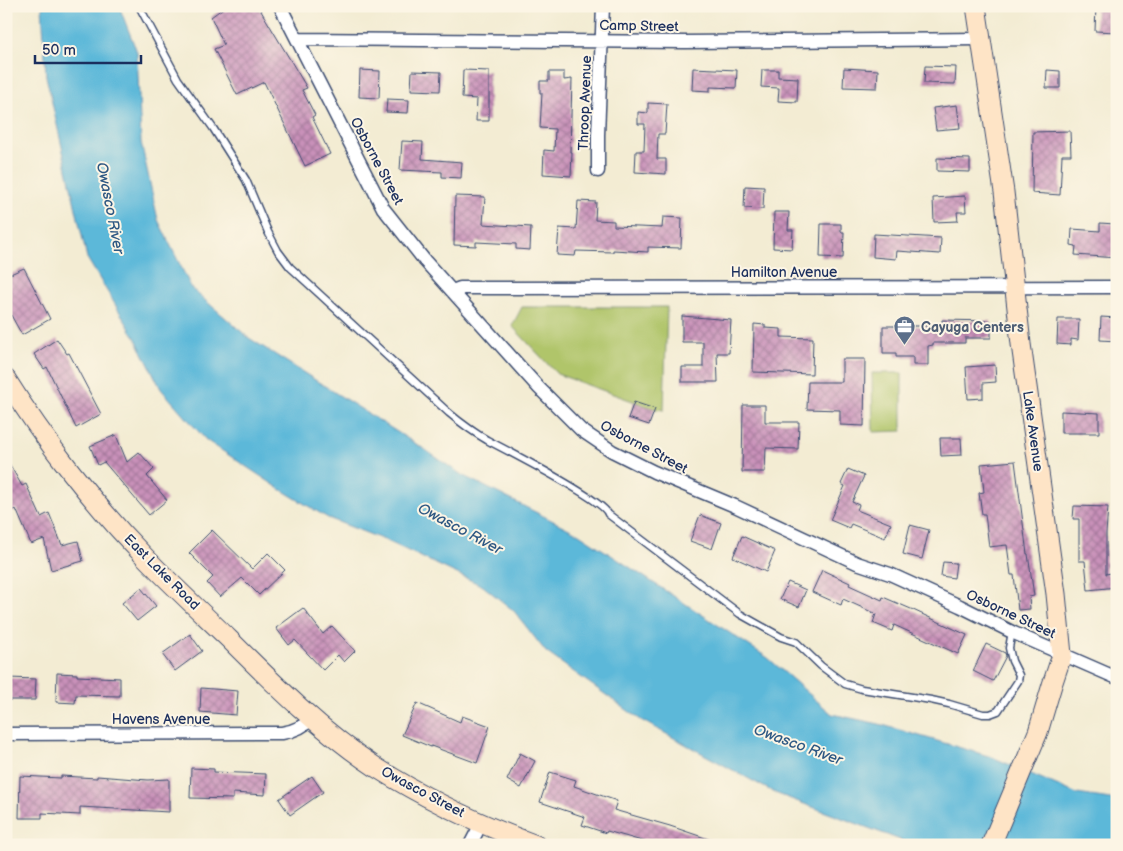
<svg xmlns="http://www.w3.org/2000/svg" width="1123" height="851" font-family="'Balsamiq Sans',sans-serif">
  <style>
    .park { fill: #b0c56a; stroke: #667a64 }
    .water { fill: #5bb8d9; stroke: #3b749c }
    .building { fill: url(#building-cross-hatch) }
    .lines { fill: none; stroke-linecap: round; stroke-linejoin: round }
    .lane-casing { stroke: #3b4b70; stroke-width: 9 }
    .street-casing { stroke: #3b4b70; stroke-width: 15 }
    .secondary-casing { stroke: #3b4b70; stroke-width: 21 }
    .lane { stroke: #fff; stroke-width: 6 }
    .street { stroke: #fff; stroke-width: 12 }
    .secondary { stroke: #fee4c6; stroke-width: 19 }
    .labels { text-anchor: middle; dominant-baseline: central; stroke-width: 4; stroke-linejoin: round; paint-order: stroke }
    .street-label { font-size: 14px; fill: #1b2f5e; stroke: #fcf5e5 }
    .service-label { font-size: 14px; font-weight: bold; fill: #4e5e75; stroke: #fcf5e5; text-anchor: start }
    .water-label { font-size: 15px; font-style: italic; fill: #2e5883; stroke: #fcf5e5 }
  </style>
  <defs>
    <pattern id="building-cross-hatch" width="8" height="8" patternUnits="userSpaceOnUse" patternTransform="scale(1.25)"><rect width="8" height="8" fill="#c991b9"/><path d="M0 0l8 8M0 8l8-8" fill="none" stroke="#a2779a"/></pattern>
  </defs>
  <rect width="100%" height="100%" fill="#fcf5e5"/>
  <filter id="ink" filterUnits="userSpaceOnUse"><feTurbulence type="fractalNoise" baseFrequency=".02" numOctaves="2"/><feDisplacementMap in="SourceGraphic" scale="10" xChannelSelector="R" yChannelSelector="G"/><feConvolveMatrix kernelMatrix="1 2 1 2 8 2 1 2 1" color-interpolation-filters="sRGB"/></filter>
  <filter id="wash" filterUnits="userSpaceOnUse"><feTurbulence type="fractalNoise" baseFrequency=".0096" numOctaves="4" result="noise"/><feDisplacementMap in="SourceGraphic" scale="20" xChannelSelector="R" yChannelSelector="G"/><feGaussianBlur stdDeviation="1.12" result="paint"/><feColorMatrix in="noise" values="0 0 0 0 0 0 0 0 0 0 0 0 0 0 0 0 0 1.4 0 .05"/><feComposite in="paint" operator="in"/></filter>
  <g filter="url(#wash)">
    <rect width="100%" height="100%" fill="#f3ecd3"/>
    <!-- park -->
    <path class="park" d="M522 307H667L664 410 655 409 557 374 512 326Z
      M872 373H902V431L873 432Z"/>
    <!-- water -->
    <path class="water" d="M42 6H119L137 52 141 142 158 220 192 289 249 338 424 449 462 475 579 534 768 658 832 714 879 724 992 757 1077 794 1117 800V845H914L775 793 641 720 546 652 514 611 483 586 387 541 328 518 280 489 206 440 161 389 136 339 87 258 46 76Z"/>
    <g id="blocks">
      <!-- building -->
      <path class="building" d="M226 6H258L307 88 302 90 315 115 312 117 330 154 305 166 264 82 237 95 214 49 224 45 211 17Z
        M1096 6H1117V32L1095 31Z
        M925 66 956 67 955 84 924 83Z
        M693 68 737 70 736 88 710 87V91L692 90Z
        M844 68 878 70 877 88 843 87Z
        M360 70 380 71 379 98 359 97Z
        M463 70 489 71V121H476L477 99 462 98Z
        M762 70H778V77L798 78 797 102 778 101 779 88 761 87Z
        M1047 70 1060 71V88H1046Z
        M412 71 441 72 440 91 411 90Z
        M549 72H564V80L572 79 570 152H572L571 176 543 174 544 150 554 151 555 129 540 128 542 93H540V81H549Z
        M387 99 409 100 408 113 386 112Z
        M648 103 667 104 665 134H658L657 159H666V174L635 172 636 151H644L645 124H638V112L648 113Z
        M957 105 960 128 936 130 933 108Z
        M1070 131 1071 155H1062L1060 195 1032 193 1033 132Z
        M402 141 423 142 422 159 462 162 461 178 442 177V172L400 170Z
        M937 158 970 159V172L937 171Z
        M745 186 764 187 763 209 744 208Z
        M455 196 485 197 483 224 531 227 530 250 516 249V244L476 242V246L454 245Z
        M965 196 966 212H957L958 221 934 222 933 198Z
        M578 201 596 202 595 220 614 221V226L662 228 663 217 682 218 681 248 648 247V252L613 250V252L576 251 575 256 557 255 559 228 576 229Z
        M774 212H789L788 230H793L792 249 773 248Z
        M1100 223 1115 224 1114 232H1117V258L1075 255 1076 246 1071 245 1072 229 1100 231Z
        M821 224H841V232H844L843 258 820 257Z
        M874 234 941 238 940 254 897 251 896 259 873 257Z
        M24 268 50 319 22 335 6 306V276Z
        M682 316 731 320 729 353H717L718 382H682V367H703V342H682Z
        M1101 317 1117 318V341L1100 340Z
        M1058 319H1079L1078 340 1071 339V345L1057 344Z
        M942 320 991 321V338H965V343H933V345L928 346V365H913V357H896V353H883V326H942Z
        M754 324 765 325V328L781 329V337L813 338 812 374 753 372Z
        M57 339 67 354 69 353 101 414 76 428 47 367 44 369 34 354Z
        M842 359H865L864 426 840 425V410L807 409 808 382H842Z
        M995 365 996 382 983 383V398L968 399 966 367Z
        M634 402 655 409 649 425 628 418Z
        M743 405H765V422H799L798 449 766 448 765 472H742Z
        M1061 411 1099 413V433H1061Z
        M116 435 127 462 139 452 154 469 147 476 167 500 149 515 104 462 98 465 90 446Z
        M940 438H961L962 455 941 456Z
        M6 458 22 486 26 484 41 517 49 513 62 545 78 541 83 561 51 570 44 539 31 544 16 509 6 514Z
        M1015 461 1027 554H1028L1034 596 1029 597 1030 609 1018 610 1014 575H1011L1007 545 989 547 985 514H982L979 493 984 492 981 464Z
        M848 469 864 476 852 502 859 505 857 510 891 524 885 538 851 524 849 528 830 520 845 486 841 484Z
        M1074 506 1108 507 1106 533V574L1117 572V587L1088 590 1085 561H1079V519H1073Z
        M700 515 721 523 712 549 690 541Z
        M910 525 929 530 922 559 903 554Z
        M212 530 252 569 268 553 285 570 259 595 242 578 220 597 207 583 213 577 189 553Z
        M742 536 775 551 766 572 733 557Z
        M943 562 956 563 954 578 941 576Z
        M822 570 850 583 849 585 882 600 883 597 911 609 967 635 958 654 894 625 892 631 873 623 876 614 843 599 841 605 812 592Z
        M788 582 806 590 799 607 780 599Z
        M141 588 156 606 137 621 122 603Z
        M303 608 323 634 332 626 355 651 344 662 338 655 323 670 295 640 289 645 276 628Z
        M190 634 202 651 175 671 162 654Z
        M986 644 1005 653 1006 656 993 681 973 671Z
        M57 673 77 674V676L120 678V696L76 695 75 703 56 702Z
        M9 678 36 679 35 700H8Z
        M201 688 238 691 236 715 200 712Z
        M417 703 460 722 462 716 490 726 477 763 431 746V747L402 735Z
        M520 753 535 761 521 788 507 780Z
        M191 768 214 769V772L266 774 265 795 233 793V799L190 798Z
        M550 772 576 780 574 786 617 801 614 810 670 826 720 843 719 845H656L607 831 606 833 582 825 585 817 540 802Z
        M20 776 61 778V776L97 778V776L148 780 169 779V812L80 807V815L42 813V818H19Z
        M312 776 323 792 290 815 279 799Z"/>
    </g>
  </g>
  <g filter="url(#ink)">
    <use href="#blocks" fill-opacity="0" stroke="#3b4b70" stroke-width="1"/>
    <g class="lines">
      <defs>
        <path id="lane" d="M139 6 178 79 213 128 246 180 268 232 278 251 290 267 449 413C461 423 473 432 487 440 506 450 604 500 608 514L740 614 781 637 796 642 821 666 845 684 862 689 931 700 949 704 983 714H990L998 711 1018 681 1019 675 1012 661 1009 648 1011 637 1014 633"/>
        <path id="street" d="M280 6 383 208 425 261 539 388 581 430 612 451 654 472 735 506 857 563 890 574 960 606 1014 633 1117 678
          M297 39 685 42 980 39
          M598 171V135L603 6
          M452 291 460 288H479L1117 287
          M6 734 282 733C294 731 304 727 312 718
          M470 845 482 822"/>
        <path id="secondary" d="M976 6 1004 192 1021 344 1056 594 1062 655 1052 685 1038 732 991 845
          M6 379C44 440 95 506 145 557 172 585 201 612 229 639 275 685 322 732 377 768 426 799 481 825 536 845"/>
      </defs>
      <!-- lane casing -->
      <use href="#lane" class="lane-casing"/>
      <!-- street casing -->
      <use href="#street" class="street-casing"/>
      <!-- secondary casing -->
      <use href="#secondary" class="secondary-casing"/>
      <!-- lane -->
      <use href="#lane" class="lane"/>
      <!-- street -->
      <use href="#street" class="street"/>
      <!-- secondary -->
      <use href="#secondary" class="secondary"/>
    </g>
  </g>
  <!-- icons -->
  <defs>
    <symbol id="office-pin" viewBox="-11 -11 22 30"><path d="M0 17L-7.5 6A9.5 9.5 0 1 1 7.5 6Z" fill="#5c6f8a" stroke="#fcf5e5"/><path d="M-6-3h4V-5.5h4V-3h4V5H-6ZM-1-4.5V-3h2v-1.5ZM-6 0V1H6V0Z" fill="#fff"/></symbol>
  </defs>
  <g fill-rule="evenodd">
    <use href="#office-pin" x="892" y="314" width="25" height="34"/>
  </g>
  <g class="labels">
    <!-- street labels -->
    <g class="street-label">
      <text transform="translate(639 26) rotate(1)">Camp Street</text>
      <text transform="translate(585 103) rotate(-88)">Throop Avenue</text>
      <text transform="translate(377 161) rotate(62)">Osborne Street</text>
      <text x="784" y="272">Hamilton Avenue</text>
      <text transform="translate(1033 431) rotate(82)">Lake Avenue</text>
      <text transform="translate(644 447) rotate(28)">Osborne Street</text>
      <text transform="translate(162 572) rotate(45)">East Lake Road</text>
      <text transform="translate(1011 614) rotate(25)">Osborne Street</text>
      <text x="161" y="719">Havens Avenue</text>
      <text transform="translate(423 792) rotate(28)">Owasco Street</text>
    </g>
    <!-- service labels -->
    <g class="service-label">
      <text x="921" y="327">Cayuga Centers</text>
    </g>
    <!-- water labels -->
    <g class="water-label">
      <text transform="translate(110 208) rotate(79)">Owasco River</text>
      <text transform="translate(460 529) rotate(28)">Owasco River</text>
      <text transform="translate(798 745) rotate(20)">Owasco River</text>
    </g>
  </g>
  <!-- margin -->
  <rect width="1123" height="851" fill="none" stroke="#fcf5e5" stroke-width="25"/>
  <!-- scale -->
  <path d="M35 55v8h106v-8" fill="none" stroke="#1b2f5e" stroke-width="2.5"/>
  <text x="42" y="55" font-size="15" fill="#1b2f5e" stroke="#fcf5e5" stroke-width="4" paint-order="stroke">50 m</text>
</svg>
